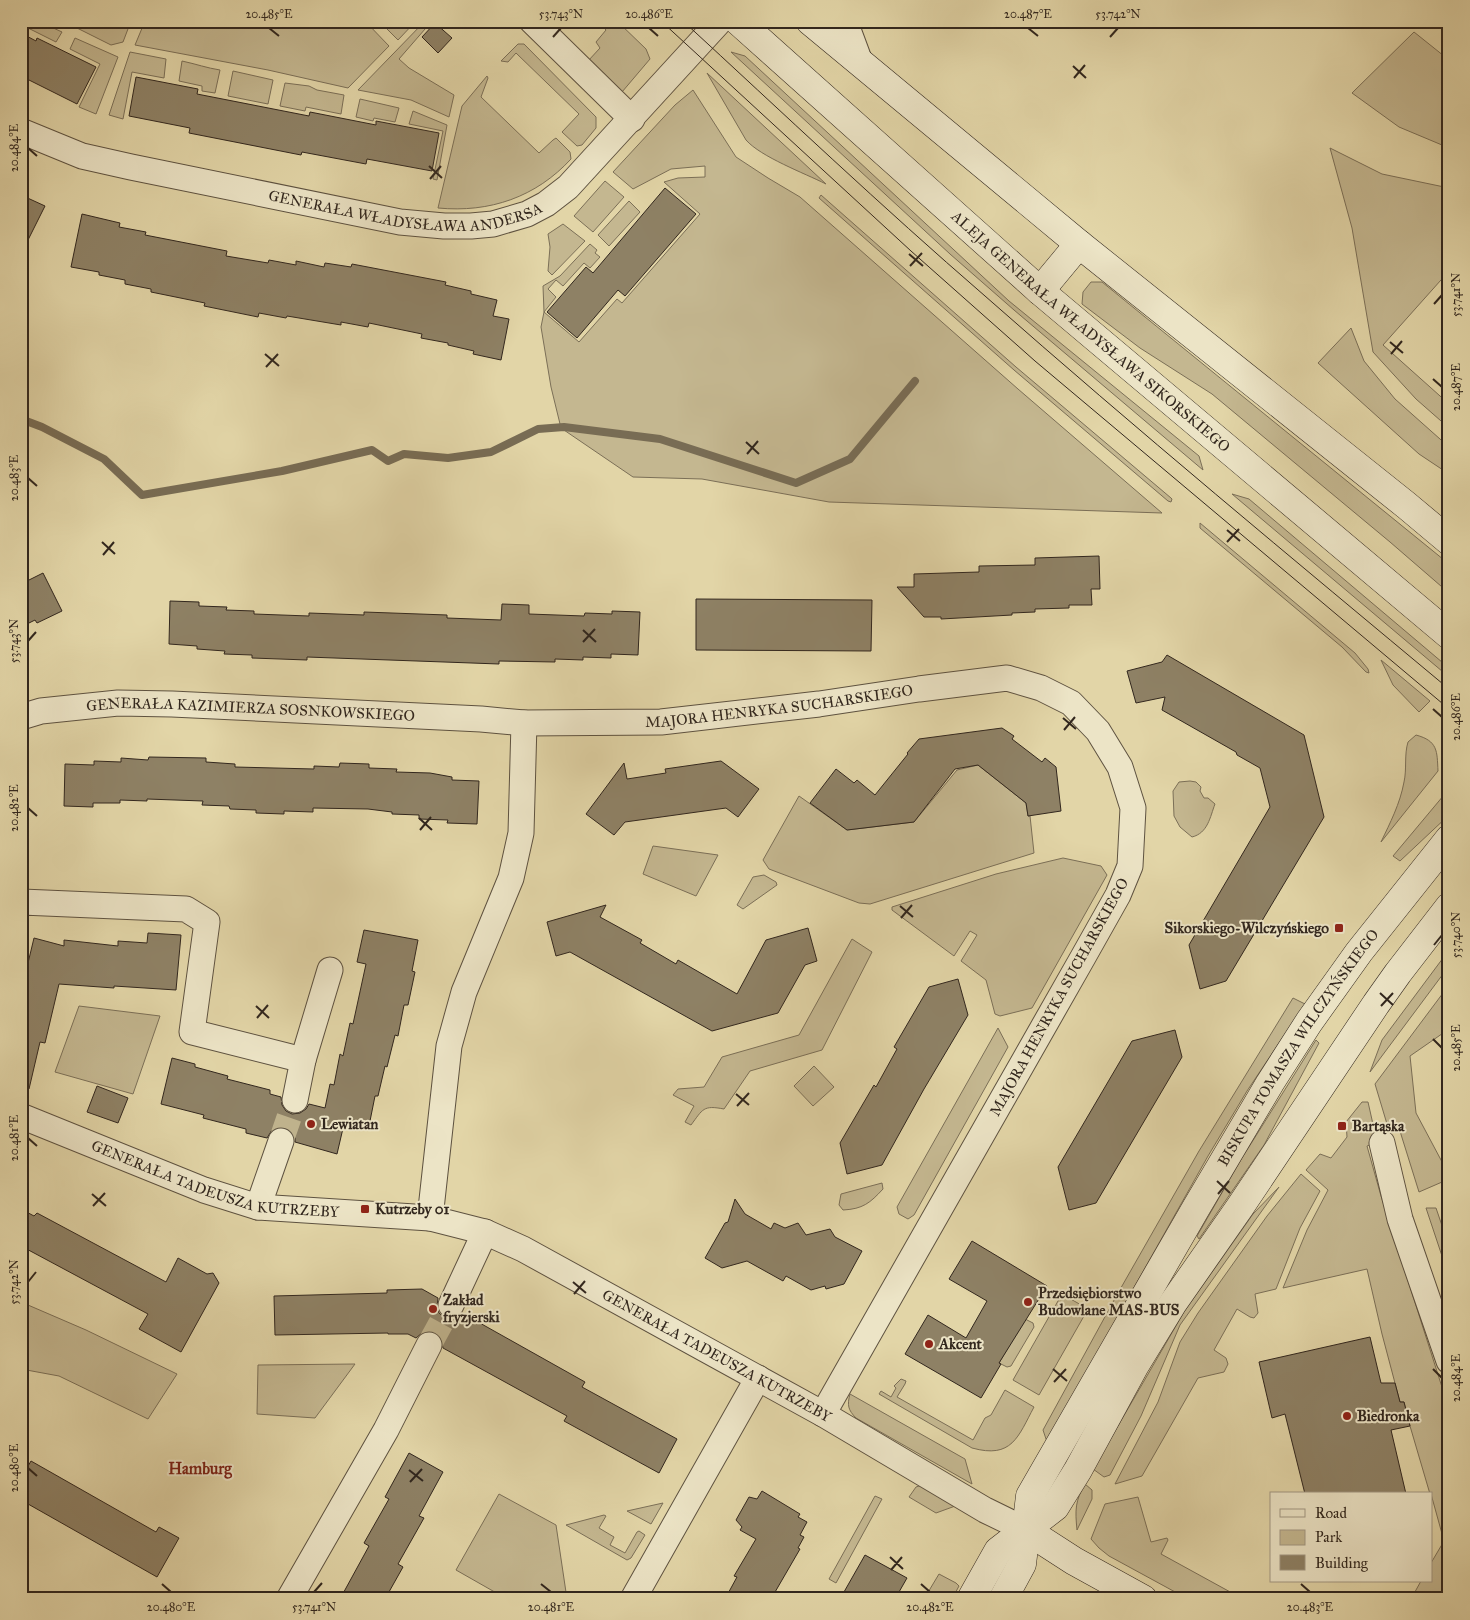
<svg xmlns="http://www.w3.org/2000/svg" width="1470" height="1620" font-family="'IM FELL Great Primer',serif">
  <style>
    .green { fill: #c4b790; stroke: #7b6f57 }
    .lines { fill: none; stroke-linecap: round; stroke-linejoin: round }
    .stream { stroke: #786c54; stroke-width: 8 }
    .building { fill: #8e8165; stroke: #32271e }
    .street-tunnel { stroke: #bfb28c; stroke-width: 25; stroke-dasharray: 25 12; stroke-linecap: butt }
    .street-casing { stroke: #5e5240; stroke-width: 27 }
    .secondary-casing { stroke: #32271e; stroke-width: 29 }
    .street { stroke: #ece4c6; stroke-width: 25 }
    .secondary { stroke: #ece4c6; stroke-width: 28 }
    .tram { stroke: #32271e; stroke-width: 1 }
    .ticks { fill: none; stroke: #32271e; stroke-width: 2 }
    .poi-dot { fill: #8f2418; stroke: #ece4c6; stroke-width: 2 }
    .labels { text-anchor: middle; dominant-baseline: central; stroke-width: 4; stroke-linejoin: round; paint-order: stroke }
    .street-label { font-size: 15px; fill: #32271e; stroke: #ece4c6 }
    .poi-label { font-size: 15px; font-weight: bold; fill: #32271e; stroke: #ece4c6; text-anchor: start }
    .neighbourhood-label { font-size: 16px; font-weight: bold; fill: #7a1f14; stroke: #ece4c6 }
    .neatline { fill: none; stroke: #32271e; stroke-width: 2 }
    .ticks-label { font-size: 12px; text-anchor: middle; fill: #32271e }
  </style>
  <rect width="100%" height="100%" fill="#e2d5a7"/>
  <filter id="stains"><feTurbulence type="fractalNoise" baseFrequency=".004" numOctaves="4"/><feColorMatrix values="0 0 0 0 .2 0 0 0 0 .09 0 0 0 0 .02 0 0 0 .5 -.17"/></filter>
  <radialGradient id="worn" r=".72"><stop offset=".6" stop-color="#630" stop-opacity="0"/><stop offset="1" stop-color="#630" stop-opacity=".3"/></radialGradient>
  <!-- green -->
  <path class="green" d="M24 21H38L62 32 56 42 22 25Z
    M63 21H131L123 42 111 45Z
    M145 21H365L389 46 348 88 268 70 135 45Z
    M379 21H416L398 40Z
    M425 21H432L399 59 409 68 454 95 449 117 411 100 358 90Z
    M598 21H617L646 49 650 59 622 92 588 61 600 48 596 42 606 30Z
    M1414 32 1449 60V145H1442L1399 127 1352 93Z
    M75 38 118 57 96 114 79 107 100 64 70 49Z
    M518 44H524L596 117V128L582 145 577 146 562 132 579 114 516 53 508 62 501 61Z
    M130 52 166 59 164 78 132 72 123 119 109 115Z
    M731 52 745 56 1009 301 1199 456 1203 470 1014 310 950 254Z
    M182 61C196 64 207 68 220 70L215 93 202 91V86L179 81Z
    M233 71 273 80 268 104 228 96Z
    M707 73 826 184C804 173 761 157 746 140Z
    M487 76 488 78 481 97 539 153 553 140 556 138 570 152 571 159C536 197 490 213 438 208L462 106Z
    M285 83 309 86 317 90 344 95 341 114 306 107 305 111 280 106Z
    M693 90 736 157 768 178 800 197 1018 389 1162 513 829 502 702 479 633 477 561 428 551 387 541 327 544 312 543 286 560 276 590 244 597 250 595 253 600 257 590 268 584 263 563 286 556 280 548 289 556 297 544 312 579 342 617 299 622 303 700 214 664 182 678 178 705 177V166L671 169 633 189 613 172 675 105Z
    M360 99 399 108 395 122 374 118 373 121 356 117Z
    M413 111 447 125 437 180 433 179 443 131 409 124Z
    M1330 148 1382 174 1449 188V271L1383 345 1449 404V428L1416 399 1373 352 1352 228Z
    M605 181 624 197 593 232 574 216Z
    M821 195 1016 367 1171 498 1172 499 1171 502 1168 501 1014 370 819 198Z
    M629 201 640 212 609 246 598 235Z
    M563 224 585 241 552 275 548 271 550 247 548 234Z
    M1091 282H1102L1449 564V593L1390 542 1212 394 1140 348 1082 304 1083 292Z
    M1351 328 1364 361 1395 399 1449 447V474L1419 454 1318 363Z
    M1232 494 1249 499 1449 668V677Z
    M1200 523 1355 653 1368 669 1369 673 1366 672 1342 647 1200 528Z
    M1381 660 1430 701 1419 712 1393 685Z
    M1416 735C1438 741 1437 751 1438 771L1381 842C1390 823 1400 804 1404 782 1407 769 1404 755 1408 742Z
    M978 765 1026 803 1028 816H1030L1034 853 870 904 859 903 769 869 763 860 799 796 847 830 914 822 957 770Z
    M1190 781 1196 782 1201 787 1200 791 1204 798H1208L1215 804C1210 817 1208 833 1192 837L1180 827 1174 816 1173 791 1179 782Z
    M1449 789V815L1400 861 1393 856Z
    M653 846 718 855 696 896 643 874Z
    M1063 858 1101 866 1107 875 1032 1008 1000 1016 995 1014 986 980 961 961 977 935 970 931 954 956 892 910V907L996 874Z
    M764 875 776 882 777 885 743 909 737 905 753 877Z
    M852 939 872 952 822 1050 750 1071 724 1109C703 1105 703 1109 691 1125L685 1122 694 1106 673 1095 678 1089 704 1087 722 1057 799 1035Z
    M1449 950V966L1370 1072 1382 1040Z
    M1449 985V1029L1410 1056 1416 1113 1449 1175V1179L1419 1192 1399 1128 1387 1124 1375 1084Z
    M1293 998 1305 1004 1247 1091 1208 1156 1047 1442 1043 1430 1118 1293 1199 1151Z
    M79 1006 160 1016 133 1094 55 1072Z
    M998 1028 1008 1047 914 1215 908 1219 899 1214 897 1207Z
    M1316 1040 1319 1043 1264 1145 1199 1239 1197 1236 1242 1158Z
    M814 1066 834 1087 813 1106 794 1086Z
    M1362 1102H1368L1377 1142 1367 1146 1381 1196 1449 1409V1584L1442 1599H1411L1421 1581H1431V1563L1444 1541 1431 1494H1430L1410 1426 1404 1402H1400L1382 1334 1367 1269 1283 1288 1307 1230 1328 1190 1306 1170 1320 1154 1331 1158 1347 1137 1346 1122Z
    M1301 1174 1320 1191 1300 1228 1276 1289 1255 1294 1258 1313 1254 1318 1250 1317 1237 1309 1214 1350 1226 1358 1228 1364 1224 1372 1198 1378 1142 1476 1115 1484 1158 1402 1180 1342 1198 1313 1267 1216Z
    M882 1183 883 1189C870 1203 863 1209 843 1210L839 1205 841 1194Z
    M1279 1187 1180 1325 1141 1416 1110 1475 1104 1477 1093 1469 1184 1312 1253 1214Z
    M1426 1208H1436L1449 1246V1277Z
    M1062 1294 1088 1309 1039 1395 1013 1380Z
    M21 1302 86 1330 177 1374 148 1419 59 1376 21 1369Z
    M1025 1319 1033 1323 1034 1327 1011 1366 1007 1367 999 1363Z
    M355 1364 315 1418 257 1414 258 1365Z
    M901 1379 906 1381 905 1384 897 1397 973 1440 985 1418 991 1415 1005 1390 1034 1407C1018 1437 1012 1459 972 1448L879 1394 881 1391 891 1397 896 1388 894 1386Z
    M850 1394 965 1459 972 1484 856 1418C848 1410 847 1405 850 1394Z
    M925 1484 958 1505 936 1513 909 1497 916 1487Z
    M1085 1484 1092 1490V1499L1077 1530C1075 1510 1075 1501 1085 1484Z
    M499 1494 556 1525 567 1599H507L456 1570Z
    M875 1496 882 1499 836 1583 829 1579Z
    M1138 1497 1151 1542 1167 1538 1168 1540 1161 1554 1243 1599H1188L1109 1556 1099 1548 1091 1539 1105 1504Z
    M663 1503 651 1524 627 1511Z
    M604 1515 606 1516 599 1528 614 1537 610 1545 625 1553 637 1532 639 1531 645 1535 631 1558 627 1560 566 1525Z
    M939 1574 956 1583 959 1586 952 1599H924Z"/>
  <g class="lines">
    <!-- stream -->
    <path class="stream" d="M21 419 42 427 104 459 142 495 282 471 372 450 388 461 404 454 448 458 491 452 538 429 564 427 660 439 796 483 850 459 915 381"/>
  </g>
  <!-- building -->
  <path class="building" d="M435 23 452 38 438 53 422 37Z
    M21 33 36 41 37 38 96 67 77 104 21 76Z
    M136 77 198 89 197 94 309 116 310 112 376 125V121L439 133 432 171 367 159 366 164 302 152 301 155 189 133 190 128 129 116Z
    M665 188 696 214 625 296 618 290 577 338 547 312 586 267 593 273Z
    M21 195 45 206 21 254Z
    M82 214 120 223 119 227 146 232 145 235 227 251 226 256 268 263 269 260 296 265V261L324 267 325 263 351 267 352 264 446 282 445 285 471 291V294L497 300 493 316 509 319 501 360 473 354 474 351 448 345V343L421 338 422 334 369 323 368 327 341 322V325L287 316 286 318 259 313 258 317 204 306 205 303 151 292V289L125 284V280L99 275V272L71 267Z
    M1099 556 1100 589H1091L1092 605H1069V608L1035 609V612L1012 613V615L941 619V617H924L897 587H914V574L979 572V566L1035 565V558Z
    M43 573 62 611 37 623 35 620 21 627V584Z
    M696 599 872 600 871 651 696 650Z
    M170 601 199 602V606L227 607 226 610 254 611V614L309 616V613L364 615V612L447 615V618L501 620 502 604 529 605V614L584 616 585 613 612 614V611L640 612 638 655 611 654V658L583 657V660L555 659V662L499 661V664L307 657V660L252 658V655L224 654 225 651 197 649V646L169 644Z
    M1167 655 1304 735 1324 817 1226 981 1200 989 1189 945 1270 807 1260 768 1237 755 1236 752 1162 710 1165 697 1136 703 1127 671 1162 662Z
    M1002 728 1014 736 1012 739 1042 762 1045 758 1056 767 1061 811 1028 816 1026 803 978 765 955 769 914 822 847 830 810 803 836 769 854 783 857 780 875 795 908 754 907 753 919 739Z
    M149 757 206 758V762L235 764V767L314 769V766L339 767 340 763 369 764V768L397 769 396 772 430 773 452 777V780L479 781 477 824 447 823 448 820 419 819V815L392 814V812L368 809 313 808V812L284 811V814L256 813V810L230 809 229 806 202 805 203 801 147 799V801L120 800V803H93V807L64 806 65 764 94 765V761L121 762V758L148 760Z
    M721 761 759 789 738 817 726 808 625 822 614 835 586 814 624 763 627 779 666 773 665 769Z
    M606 905 600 917 642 940 640 943 676 964 678 960 737 994 766 940 808 928 817 961 805 965 778 1013 712 1031 570 952 556 956 547 922Z
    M364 930 418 940 412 971 415 972 408 1005H404L398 1036 395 1035 387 1067 385 1066 378 1096H375L369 1126 344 1124 337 1154 295 1142V1138L292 1132 285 1127H279L272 1130 267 1138 246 1133V1129L203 1118 204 1115 161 1104 172 1058 195 1064V1067L228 1076 227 1079 270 1090V1094L281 1097 282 1105 286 1111 292 1114 300 1113 306 1109 309 1104 325 1108 330 1084 334 1085 340 1054 343 1056 350 1023 353 1024 366 964 357 962Z
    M148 933 181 935 176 990 114 986V988L59 984 45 1043 40 1042 29 1089 21 1088V973L24 962 28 963 34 938 64 946V940L118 946V941L147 943Z
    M958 979 968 1015 924 1089 882 1165 847 1174 840 1143 874 1085 876 1087 897 1049 894 1047 929 987Z
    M1175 1030 1182 1057 1096 1203 1069 1210 1058 1167 1132 1041Z
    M97 1086 128 1098 118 1123 87 1112Z
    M735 1199 745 1214 771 1229 774 1223 785 1228 798 1223 806 1235 830 1229 835 1237 862 1251 844 1284 826 1289 825 1286 811 1290 786 1276 783 1281 747 1261 722 1268 705 1258 725 1223 728 1222Z
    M21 1209 34 1216 37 1213 166 1282 178 1258 207 1274 213 1273 219 1283 181 1352 139 1329 148 1314 21 1246Z
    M972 1241 1047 1286 999 1363 1001 1364 981 1398 905 1354 928 1315 966 1338 987 1301 949 1279Z
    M422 1289 438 1298 437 1307 439 1313 445 1318 453 1319 459 1317 462 1313 585 1382 582 1387 677 1439 659 1473 564 1421 567 1416 443 1348 441 1338 435 1332 428 1331 422 1333 416 1338 408 1334H388V1333L275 1335 274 1296 387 1293V1290Z
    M1370 1337 1381 1383H1395L1400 1402H1404L1410 1426 1391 1430 1406 1494H1305L1285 1414 1272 1418 1259 1362Z
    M409 1453 443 1472 419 1516 424 1518 398 1564 403 1567 385 1599H340L369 1546 364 1543 389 1499 385 1497Z
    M31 1461 156 1532 159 1527 179 1538 157 1577 21 1500V1478Z
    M762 1491 800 1514 798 1517 807 1522 800 1535 804 1537 798 1548 800 1549 771 1599H725L737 1577 734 1576 756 1539 740 1530 742 1527 736 1520 749 1497 757 1499Z
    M865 1555 907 1578 895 1599H840Z"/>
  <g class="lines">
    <!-- street-tunnel -->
    <path class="street-tunnel" d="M281 1141 295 1100
      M429 1345 451 1305"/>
    <defs>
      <g id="street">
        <path d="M532 21 632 119"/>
        <path d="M847 21V27L860 62"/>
        <path id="s1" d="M21 131 82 156 131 167 400 222 444 226H471L493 224 527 214 546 204 568 187 720 21"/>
        <path id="s2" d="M21 717 41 711 118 703 172 704 481 719 524 723 661 722 819 704 919 689 1007 678 1041 688 1071 703 1098 731 1120 767 1133 808 1130 866 1118 895 1082 959 823 1414"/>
        <path d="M21 904 22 902 186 909 207 922 192 1032 303 1060 295 1100"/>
        <path d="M303 1060 330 970"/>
        <path id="s3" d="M21 1116 204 1190 258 1207 430 1218 485 1232 523 1249 823 1414 985 1510 1026 1530"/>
        <path d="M1382 1143 1400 1219 1449 1361"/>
        <path d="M258 1207 281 1141"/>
        <path d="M430 1218 449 1046 464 992 511 878 521 833 524 723"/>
        <path d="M451 1305 485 1232"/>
        <path d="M289 1599 386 1430 429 1345"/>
        <path d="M633 1599 758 1378"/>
      </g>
      <g id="secondary">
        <path id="s4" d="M738 21 1040 291 1449 635"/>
        <path d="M810 21 1079 244 1406 505 1449 541"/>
        <path d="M1040 291 1079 244"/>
        <path d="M1026 1530 1074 1561 1143 1599"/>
        <path d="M971 1599 998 1551 1055 1507 1078 1470 1134 1367 1173 1303 1240 1207 1376 1004 1398 973 1449 907"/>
        <path id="s5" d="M1003 1599 1022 1564 1030 1496 1196 1208 1270 1083 1309 1022 1359 952 1449 839"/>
      </g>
    </defs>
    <!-- street casing -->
    <use href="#street" class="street-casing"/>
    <!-- secondary casing -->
    <use href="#secondary" class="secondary-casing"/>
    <!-- street -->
    <use href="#street" class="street"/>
    <!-- secondary -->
    <use href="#secondary" class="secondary"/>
    <!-- tram -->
    <path class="tram" d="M661 21 911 251 1035 361 1449 709
      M683 21C783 113 882 207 985 296 1137 430 1293 559 1449 689"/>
  </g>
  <!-- ticks -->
  <path class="ticks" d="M269 28 279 36M649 28 658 36M1028 28 1038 36M553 37 561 28M1110 37 1118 28M1073 66 1086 78M1074 78 1085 65M28 148 37 156M429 166 442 178M430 179 441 166M909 254 923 266M910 266 922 253M1434 304 1442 295M1390 342 1403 353M265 354 279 366M1391 354 1402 341M266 367 278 354M1433 379 1442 387M746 442 759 454M747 454 758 441M28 478 37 486M1227 530 1240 541M102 542 115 554M1227 542 1239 529M103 555 114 542M583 630 596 642M28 641 36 632M583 642 595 629M1433 709 1442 717M1063 718 1076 729M1064 730 1075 717M28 808 37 816M419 818 432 830M420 830 431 817M900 906 913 917M901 918 912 905M1434 945 1442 935M1380 993 1393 1005M256 1006 269 1018M1381 1006 1393 993M257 1018 268 1005M1433 1039 1442 1048M736 1094 749 1105M737 1106 749 1093M28 1138 37 1146M1217 1181 1230 1193M92 1194 106 1206M1218 1194 1229 1181M93 1206 105 1193M28 1282 36 1272M573 1282 586 1293M574 1294 585 1281M1053 1369 1067 1381M1433 1369 1442 1378M1054 1382 1066 1369M28 1468 37 1476M409 1470 423 1481M410 1482 422 1469M890 1557 903 1569M891 1570 902 1557M162 1584 171 1592M541 1584 551 1592M921 1584 930 1592M1301 1584 1310 1592M314 1592 322 1583"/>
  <!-- markers -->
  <g class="poi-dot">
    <rect x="1334" y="923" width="10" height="10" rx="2.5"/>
    <circle cx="311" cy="1124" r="5"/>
    <rect x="1337" y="1121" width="10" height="10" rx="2.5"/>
    <rect x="360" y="1204" width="10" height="10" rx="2.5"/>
    <circle cx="1028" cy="1302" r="5"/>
    <circle cx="433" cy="1309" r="5"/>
    <circle cx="929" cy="1344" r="5"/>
    <circle cx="1347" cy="1416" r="5"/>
  </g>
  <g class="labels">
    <!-- street labels -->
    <g class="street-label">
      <text stroke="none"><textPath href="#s1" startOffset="396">GENERAŁA WŁADYSŁAWA ANDERSA</textPath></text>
      <text stroke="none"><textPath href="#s4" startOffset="470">ALEJA GENERAŁA WŁADYSŁAWA SIKORSKIEGO</textPath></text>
      <text stroke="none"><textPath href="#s2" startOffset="761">MAJORA HENRYKA SUCHARSKIEGO</textPath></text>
      <text stroke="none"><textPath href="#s2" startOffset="231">GENERAŁA KAZIMIERZA SOSNKOWSKIEGO</textPath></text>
      <text transform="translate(1059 997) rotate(-61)">MAJORA HENRYKA SUCHARSKIEGO</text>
      <text stroke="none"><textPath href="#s5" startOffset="631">BISKUPA TOMASZA WILCZYŃSKIEGO</textPath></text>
      <text stroke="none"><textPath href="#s3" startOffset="206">GENERAŁA TADEUSZA KUTRZEBY</textPath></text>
      <text stroke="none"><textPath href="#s3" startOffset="746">GENERAŁA TADEUSZA KUTRZEBY</textPath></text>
    </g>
    <!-- poi labels -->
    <g class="poi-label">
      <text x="1329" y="928" text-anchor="end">Sikorskiego-Wilczyńskiego</text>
      <text x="321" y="1124">Lewiatan</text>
      <text x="1352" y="1126">Bartąska</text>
      <text x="375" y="1209">Kutrzeby 01</text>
      <text x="1038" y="1293">Przedsiębiorstwo<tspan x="1038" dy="17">Budowlane MAS-BUS</tspan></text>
      <text x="443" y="1300">Zakład<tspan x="443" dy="17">fryzjerski</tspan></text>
      <text x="939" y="1344">Akcent</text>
      <text x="1357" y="1416">Biedronka</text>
    </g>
    <!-- neighbourhood labels -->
    <g class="neighbourhood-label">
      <text x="200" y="1468">Hamburg</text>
    </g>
  </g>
  <!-- margin -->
  <rect width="1470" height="1620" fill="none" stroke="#e2d5a7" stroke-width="55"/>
  <!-- legend -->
  <rect x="1270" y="1492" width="162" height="90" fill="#ece4c6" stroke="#a29883"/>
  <rect x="1280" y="1509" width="25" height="8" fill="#ece4c6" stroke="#a29883"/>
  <text x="1315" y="1518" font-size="15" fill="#32271e">Road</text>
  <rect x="1280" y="1530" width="25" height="15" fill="#c4b790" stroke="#a29883"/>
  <text x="1315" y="1542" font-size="15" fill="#32271e">Park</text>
  <rect x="1280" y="1555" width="25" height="15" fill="#8e8165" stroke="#a29883"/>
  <text x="1315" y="1568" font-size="15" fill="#32271e">Building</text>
  <rect x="28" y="28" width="1414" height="1564" class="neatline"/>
  <g class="ticks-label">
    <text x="269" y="18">20.485°E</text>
    <text x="561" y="18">53.743°N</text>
    <text x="649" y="18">20.486°E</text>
    <text x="1028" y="18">20.487°E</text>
    <text x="1118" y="18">53.742°N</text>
    <text transform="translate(14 148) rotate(-90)" y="4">20.484°E</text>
    <text transform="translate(1456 295) rotate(-90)" y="4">53.741°N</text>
    <text transform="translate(1456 387) rotate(-90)" y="4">20.487°E</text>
    <text transform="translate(14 478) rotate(-90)" y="4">20.483°E</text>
    <text transform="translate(14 641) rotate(-90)" y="4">53.743°N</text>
    <text transform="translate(1456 717) rotate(-90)" y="4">20.486°E</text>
    <text transform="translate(14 808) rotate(-90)" y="4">20.482°E</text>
    <text transform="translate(1456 935) rotate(-90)" y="4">53.740°N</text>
    <text transform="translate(1456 1048) rotate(-90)" y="4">20.485°E</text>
    <text transform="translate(14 1138) rotate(-90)" y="4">20.481°E</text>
    <text transform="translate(14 1282) rotate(-90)" y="4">53.742°N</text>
    <text transform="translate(1456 1378) rotate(-90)" y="4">20.484°E</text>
    <text transform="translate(14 1468) rotate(-90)" y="4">20.480°E</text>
    <text x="171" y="1611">20.480°E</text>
    <text x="314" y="1611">53.741°N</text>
    <text x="551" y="1611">20.481°E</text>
    <text x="930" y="1611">20.482°E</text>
    <text x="1310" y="1611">20.483°E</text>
  </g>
  <rect width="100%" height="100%" filter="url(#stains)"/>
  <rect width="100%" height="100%" fill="url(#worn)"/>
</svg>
